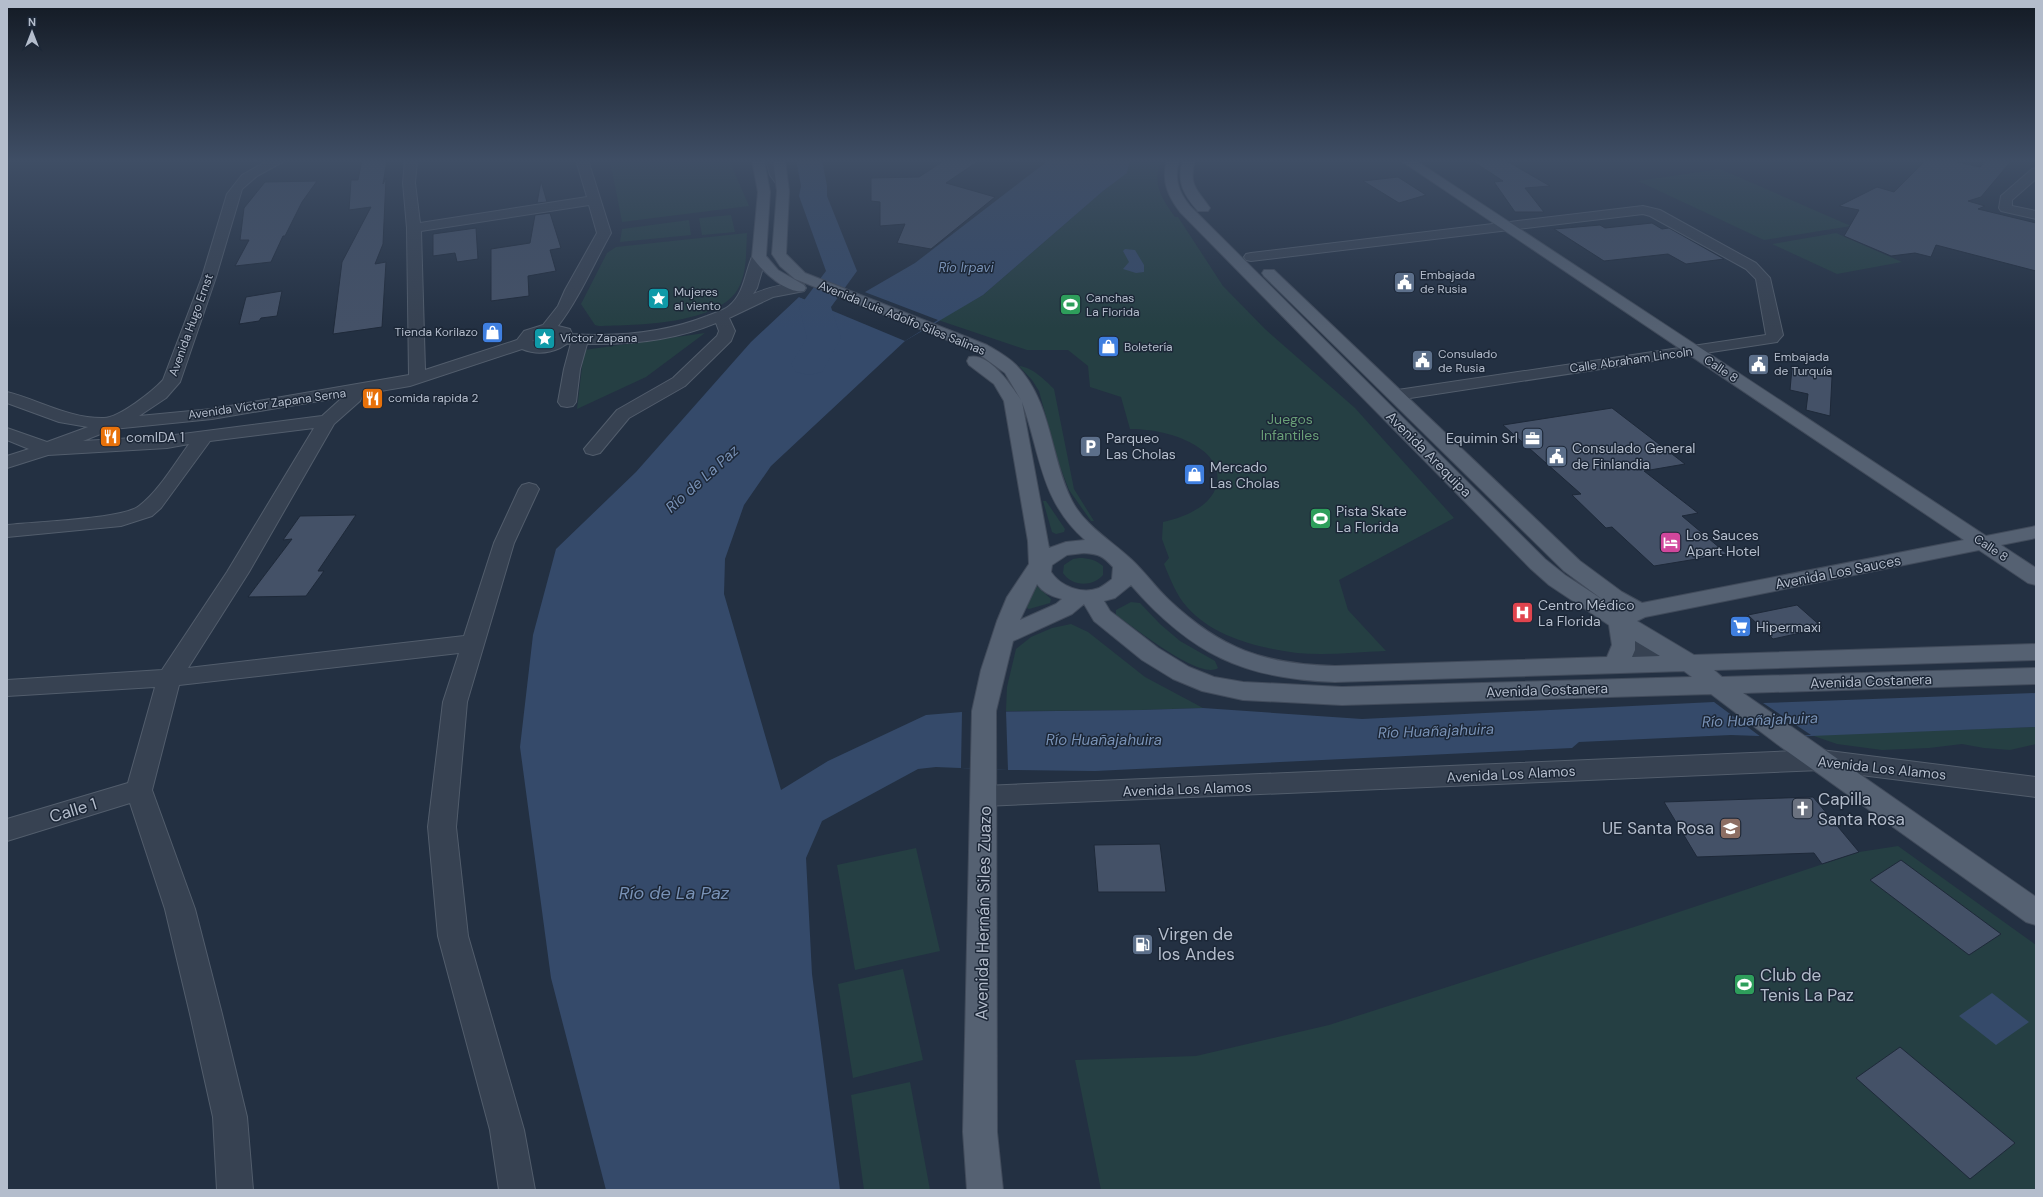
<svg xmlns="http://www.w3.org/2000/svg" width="2043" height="1197" font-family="'DM Sans',sans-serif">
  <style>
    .green { fill: #253f43 }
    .water { fill: #354a6a }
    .pier { fill: #233042 }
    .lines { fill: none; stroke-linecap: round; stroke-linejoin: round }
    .river { fill: #354a6a; fill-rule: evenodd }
    .building { fill: #445167; stroke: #1e2939 }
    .minor-casing { stroke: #525d6c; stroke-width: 2 }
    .major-casing { stroke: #414b5b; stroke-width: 2 }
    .minor { fill: #374252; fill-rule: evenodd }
    .major { fill: #556172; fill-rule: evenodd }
    .labels { text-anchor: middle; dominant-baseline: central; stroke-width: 3; stroke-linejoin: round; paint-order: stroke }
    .far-poi-label { font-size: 12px; fill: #b4bdcc; stroke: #1c2737; text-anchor: start }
    .far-street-label { font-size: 12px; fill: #b4bdcc; stroke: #1c2737 }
    .far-water-label { font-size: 13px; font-style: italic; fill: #7992b6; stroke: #1c2737 }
    .park-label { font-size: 14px; fill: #699f77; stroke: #1c2737 }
    .poi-label { font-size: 14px; fill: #b4bdcc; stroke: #1c2737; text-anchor: start }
    .street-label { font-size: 14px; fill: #b4bdcc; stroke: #1c2737 }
    .water-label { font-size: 15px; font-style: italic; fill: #7992b6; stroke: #1c2737 }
    .near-poi-label { font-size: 17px; fill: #b4bdcc; stroke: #1c2737; text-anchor: start }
    .near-street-label { font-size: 17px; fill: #b4bdcc; stroke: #1c2737 }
    .near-water-label { font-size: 18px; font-style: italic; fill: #7992b6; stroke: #1c2737 }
  </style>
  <rect width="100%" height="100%" fill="#233042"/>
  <!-- green -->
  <path class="green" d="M610 160H729L749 206 622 222Z
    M1130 160H1161C1152 185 1161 197 1175 217H1178L1223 286 1265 329 1355 408 1454 518 1339 580 1348 610 1386 651C1357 652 1326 656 1297 653 1259 648 1213 637 1187 607 1176 595 1170 578 1164 564L1169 558 1162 539 1163 522C1187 517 1222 502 1217 472 1216 464 1209 455 1202 450 1183 435 1154 429 1130 429L1121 397 1090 387 1088 366 1068 350H1027L938 320 983 295 1103 191 1127 173Z
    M1720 169 1851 226 1764 240 1638 181Z
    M731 215 735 232 702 235 699 218Z
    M689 220 691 235 620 242 622 229Z
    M747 233C746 250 747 272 739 287 720 325 635 325 599 326L595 325 581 304 607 253 616 247Z
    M1836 233 1902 262 1837 274 1772 244Z
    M705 333 646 377 577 409 584 350Z
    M1019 366C1032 367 1045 380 1054 389L1074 489 1094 521H1091L1069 490 1059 464 1039 391 1032 380Z
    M1043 501H1046L1065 529 1064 532 1056 534 1052 532Z
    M1079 558C1089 558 1096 560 1103 566V575C1093 587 1072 587 1063 573L1064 565 1073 559Z
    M1033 586H1037L1051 599 1050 603 1029 609 1024 607Z
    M1131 602 1140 603 1160 624 1180 641 1215 661 1218 668C1200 681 1133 626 1116 615V610Z
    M1071 624 1088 632 1145 677 1203 708 1142 710 1006 711 1007 687 1016 649 1031 637 1052 628Z
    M2036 727V744L2010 750 1984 748 1962 744 1929 748 1882 750 1837 744 1811 735Z
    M1898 846 2036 945V1190H1101L1075 1060 1196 1056 1329 1025 1634 927 1859 852Z
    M916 848 940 951 855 970 837 865Z
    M903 969 923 1060 853 1078 838 984Z
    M910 1082 930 1190H864L851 1095Z"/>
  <!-- water -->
  <path class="water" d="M1049 160H1130L1127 173 1103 191 983 295 905 341 771 466 744 505 725 559 724 594 781 790 828 761 926 715 962 712 1142 710 1203 708 1362 719 1714 702 1763 703 2036 693V727L1786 737 1731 735 1579 742 1572 748 1095 771 1008 770 936 767 918 769 822 821 806 858 812 974 840 1190H606L551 978 520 747 533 635 556 549 636 472 751 342 799 297 826 308 865 292 915 263Z
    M1125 249 1135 250 1144 265V272L1136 273 1123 269 1129 262 1123 251Z
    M1992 993 2029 1022 1996 1045 1959 1016Z"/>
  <!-- pier -->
  <path class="pier" d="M862 291 938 320 905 341 797 296 800 295 826 306Z
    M1714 702 1763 703 1811 735 1761 737Z
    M1006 711 1008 770 961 768 962 712Z"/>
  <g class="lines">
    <!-- river -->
    <path class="river" d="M796 160H822L827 186V196L857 271 831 307 841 338 822 372 809 375 796 372 791 364 807 338 799 307 826 271 799 196 801 186Z"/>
  </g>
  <!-- building -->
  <path class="building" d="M362 160H387L383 184 386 178 383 244 375 264 386 262 382 327 333 334 342 262 371 207 349 210 351 180H358Z
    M945 160H980L946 183 995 197 931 249 897 243 905 224 880 226V202L871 201V178L919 177Z
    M1471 160H1505L1550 186 1525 188 1544 212H1515L1494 182 1503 181Z
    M1926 160H1949L1980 167 1986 160H2012L1981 197 1968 201 1985 206 1978 209 2036 223V271L1936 245 1931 257 1915 253 1891 256 1844 236 1859 210 1839 206 1877 187 1894 192Z
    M1398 177 1426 195 1399 203 1363 181Z
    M317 181 302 202 285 236H283L271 262 235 266 249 240H240L244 208 265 182Z
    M541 181 547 202 537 203Z
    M550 213 561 248 550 250 556 271 528 276 529 296 491 301V249L530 243 535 215Z
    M1652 223 1662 229 1669 228 1724 259 1686 264 1668 254 1604 261 1554 229 1600 225 1605 228Z
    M476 228 478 259 457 262 455 253 433 256V234Z
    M282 291 277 316 261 318 259 321 239 324 246 297Z
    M1792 368 1832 377 1830 416 1806 410 1808 394 1790 390Z
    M1612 408 1685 464 1644 471 1698 513 1682 516 1727 554 1654 566 1612 527 1606 528 1572 495 1581 494 1503 425Z
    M356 515 318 571H324L306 596 248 597 292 539 283 540 300 516Z
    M1797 605 1823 628 1773 639 1748 615Z
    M1813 797 1859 852 1822 864 1814 853 1697 857 1664 802Z
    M1160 844 1166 892H1098L1094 845Z
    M1901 860 2001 934 1969 955 1870 880Z
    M1900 1047 2015 1143 1970 1179 1856 1078Z"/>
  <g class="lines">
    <defs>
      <path id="minor" d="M269 160H286L257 176 242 189 216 277 180 382 166 398 139 416 212 409 409 375 407 228 403 183 405 160H417L415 183 420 223 587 197 576 160H588L611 233C594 263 579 299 558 326L570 329 572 334C618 337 664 333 707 316 714 313 723 311 729 306 744 294 745 273 752 257L754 254H764L766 257 757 288 753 294C768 288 788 281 804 285L806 288 804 291 773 297 729 318 735 331 731 341 685 386 629 418 600 453 593 455 586 453 584 449 617 410 673 378 717 336 719 331 716 323C675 340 631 345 587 344L580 369 576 402 573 406 567 407 561 406 558 402 564 369 571 343C566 343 564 346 560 348 547 354 534 354 522 349L410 386 363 394 360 401 334 424 249 572 188 668 464 636 494 543 519 489 522 485 529 483 536 485 539 489 514 543 467 702 456 827 468 936 524 1130 535 1190H499L490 1130 438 936 428 827 443 702 459 653 179 685 152 790 195 909 222 1014 247 1117 253 1190H217L213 1117 190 1014 165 909 130 803 7 841V819L128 783 155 687 7 696V680L162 670 227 572 314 428 210 441 161 508 152 516 121 526 7 537V525C32 522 124 519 139 506 158 492 175 463 189 444L167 448 48 455 7 468V456L29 449 7 440V428L47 442 88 427 59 422 7 403V392C39 400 70 419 104 418 119 418 153 391 163 380L202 277 227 194 242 175ZM589 205 597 233 565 290 558 306 543 325 524 331 517 340 425 370 421 231ZM548 334 556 337 545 343 532 341 539 336ZM343 397 322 416 167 436 83 441 113 429 212 419Z
        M766 160H778L782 175 788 183 786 186H778L770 175Z
        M2036 168V179L2012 200V206L2036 211V219L2001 211 1999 208 2001 196 2032 169Z
        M1643 206 1660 210 1756 263 1770 278 1783 335 1777 342 1397 400 1391 399 1388 395 1391 391 1766 335 1756 279 1746 269 1650 216 1643 214 1251 261 1246 260 1244 257 1246 254 1251 253Z
        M1636 634C1646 637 1657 643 1663 652L1659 658 1637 662 1629 660C1624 652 1623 644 1628 637Z
        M1821 750 2036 777V797L1821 770 984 806 975 803 971 796 975 789 984 786Z"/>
      <path id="major" d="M752 160H764L770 192 766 256 778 270 804 285 806 288 804 291C787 295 761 270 752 257L758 192Z
        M773 160H785L789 191 786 254 805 273 987 345C997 351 1008 357 1016 365 1052 401 1050 458 1072 501 1085 526 1112 541 1132 560 1145 572 1156 588 1169 600 1221 649 1264 664 1335 666L1607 657 1612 645 1609 625 1549 585 1531 569 1180 212C1168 196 1161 181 1167 160H1179C1174 178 1178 192 1190 206L1545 559 1565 575 1620 611H1621L1606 602 1564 571 1264 276 1262 273 1264 270H1274L1580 561 1622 592 1642 603 1964 540 1400 160H1415L1986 536 2036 526V538L2001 545 2036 568V585L2028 583 1979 550 1645 617 1637 621 1694 655 2036 644V660L1714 670 1722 677 2036 668V684L1743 693 2036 897V925L2026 922 1777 744 1711 694 1342 705 1243 700 1202 691 1173 679 1142 660 1094 621 1084 604 1072 614 1013 641 996 711 997 1132 1003 1190H967L963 1132 972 711 981 670 997 621 1007 597 1029 564 1028 541 1004 401 994 384 969 365 967 361 969 357C989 352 1011 385 1021 400L1005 373 975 351 795 279 780 266 772 254 777 191ZM1022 402C1041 455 1040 500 1085 540L1066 542 1049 548ZM1084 553C1099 554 1103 556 1113 567L1112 579C1108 582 1103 586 1099 588 1082 595 1060 586 1051 572L1052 565 1067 555ZM1037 584C1042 592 1053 597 1062 599L1056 604 1020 620ZM1131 585C1191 654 1244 679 1335 682L1684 671 1692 677 1342 687 1243 682 1214 677 1189 667 1158 648 1110 611 1104 601 1115 598ZM1635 641 1660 656 1632 657 1635 650Z
        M1183 160H1195C1188 186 1197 189 1210 208L1208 211H1198C1184 195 1176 182 1183 160Z"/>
    </defs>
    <!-- minor casing -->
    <use href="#minor" class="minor-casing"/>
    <!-- major casing -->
    <use href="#major" class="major-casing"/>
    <!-- minor -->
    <use href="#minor" class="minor"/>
    <!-- major -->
    <use href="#major" class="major"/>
  </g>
  <!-- sky -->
  <linearGradient id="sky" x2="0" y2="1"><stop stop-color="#131a24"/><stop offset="0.49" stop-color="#3f4e65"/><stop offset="1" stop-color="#3f4e65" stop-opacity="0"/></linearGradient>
  <rect width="2043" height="328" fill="url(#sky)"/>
  <!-- icons -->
  <defs>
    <symbol id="civic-square" viewBox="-11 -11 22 22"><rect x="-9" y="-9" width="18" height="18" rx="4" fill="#5c6f8a" stroke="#1c2737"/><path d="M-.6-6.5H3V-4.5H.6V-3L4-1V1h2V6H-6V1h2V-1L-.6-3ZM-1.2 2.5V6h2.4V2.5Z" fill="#fff"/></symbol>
    <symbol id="sight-square" viewBox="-11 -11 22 22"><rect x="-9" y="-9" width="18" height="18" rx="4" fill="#0f9aa8" stroke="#1c2737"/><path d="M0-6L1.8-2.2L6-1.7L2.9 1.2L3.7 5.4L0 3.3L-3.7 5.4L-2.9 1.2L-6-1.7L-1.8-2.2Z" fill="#fff"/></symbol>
    <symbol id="stadium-square" viewBox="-11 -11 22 22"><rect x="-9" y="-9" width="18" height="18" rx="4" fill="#2e9e5b" stroke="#1c2737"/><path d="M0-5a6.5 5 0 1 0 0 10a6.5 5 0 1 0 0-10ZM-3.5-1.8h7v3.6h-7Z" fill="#fff"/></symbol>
    <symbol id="shop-square" viewBox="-11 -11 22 22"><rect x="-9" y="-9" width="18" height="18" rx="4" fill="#3f7fe0" stroke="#1c2737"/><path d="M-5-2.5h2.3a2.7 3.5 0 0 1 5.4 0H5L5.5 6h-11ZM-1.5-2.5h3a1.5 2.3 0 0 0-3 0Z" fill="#fff"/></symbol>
    <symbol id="restaurant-square" viewBox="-11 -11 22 22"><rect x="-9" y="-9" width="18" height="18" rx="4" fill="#e8710a" stroke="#1c2737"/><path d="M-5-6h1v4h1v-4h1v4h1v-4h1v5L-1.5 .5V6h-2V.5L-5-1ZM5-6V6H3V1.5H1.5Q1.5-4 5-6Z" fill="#fff"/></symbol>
    <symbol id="office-square" viewBox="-11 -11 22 22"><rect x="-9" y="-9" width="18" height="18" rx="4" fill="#5c6f8a" stroke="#1c2737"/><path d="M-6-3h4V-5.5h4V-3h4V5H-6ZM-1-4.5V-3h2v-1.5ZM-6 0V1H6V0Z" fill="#fff"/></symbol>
    <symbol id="parking-square" viewBox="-11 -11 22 22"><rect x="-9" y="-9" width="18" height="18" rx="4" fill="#5c6f8a" stroke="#1c2737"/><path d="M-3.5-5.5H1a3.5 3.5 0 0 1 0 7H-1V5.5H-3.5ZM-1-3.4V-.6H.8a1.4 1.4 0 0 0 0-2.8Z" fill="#fff"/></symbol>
    <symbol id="hotel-square" viewBox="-11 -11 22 22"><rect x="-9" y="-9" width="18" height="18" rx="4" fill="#d1479c" stroke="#1c2737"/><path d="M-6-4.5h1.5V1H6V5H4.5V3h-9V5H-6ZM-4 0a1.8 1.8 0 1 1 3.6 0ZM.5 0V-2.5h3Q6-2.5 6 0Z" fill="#fff"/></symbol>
    <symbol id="hospital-square" viewBox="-11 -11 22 22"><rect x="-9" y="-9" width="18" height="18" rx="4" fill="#e0444e" stroke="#1c2737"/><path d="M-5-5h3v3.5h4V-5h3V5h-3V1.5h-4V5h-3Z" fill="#fff"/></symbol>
    <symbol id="supermarket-square" viewBox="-11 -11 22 22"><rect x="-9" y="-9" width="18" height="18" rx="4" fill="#3f7fe0" stroke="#1c2737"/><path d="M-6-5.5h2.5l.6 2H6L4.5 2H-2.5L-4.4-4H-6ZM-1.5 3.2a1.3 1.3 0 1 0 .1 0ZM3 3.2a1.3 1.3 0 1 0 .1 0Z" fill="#fff"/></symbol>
    <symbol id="church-square" viewBox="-11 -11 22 22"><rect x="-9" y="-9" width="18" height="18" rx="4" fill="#6b7280" stroke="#1c2737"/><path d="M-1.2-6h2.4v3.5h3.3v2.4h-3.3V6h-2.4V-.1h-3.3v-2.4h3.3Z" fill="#fff"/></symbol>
    <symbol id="school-square" viewBox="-11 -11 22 22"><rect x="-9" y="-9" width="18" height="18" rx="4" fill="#8d6e63" stroke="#1c2737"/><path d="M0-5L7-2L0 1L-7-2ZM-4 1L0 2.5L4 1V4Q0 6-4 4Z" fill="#fff"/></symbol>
    <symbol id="fuel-square" viewBox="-11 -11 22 22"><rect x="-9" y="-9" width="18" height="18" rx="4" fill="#5c6f8a" stroke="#1c2737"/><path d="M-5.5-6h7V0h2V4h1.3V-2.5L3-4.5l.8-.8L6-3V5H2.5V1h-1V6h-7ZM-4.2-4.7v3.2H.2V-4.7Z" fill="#fff"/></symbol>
  </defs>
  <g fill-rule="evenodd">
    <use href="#civic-square" x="1392" y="270" width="25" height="25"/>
    <use href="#sight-square" x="646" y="286" width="25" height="25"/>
    <use href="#stadium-square" x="1058" y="292" width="25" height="25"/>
    <use href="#shop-square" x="480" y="320" width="25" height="25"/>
    <use href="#sight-square" x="532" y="326" width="25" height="25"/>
    <use href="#shop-square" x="1096" y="334" width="25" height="25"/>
    <use href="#civic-square" x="1410" y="348" width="25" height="25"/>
    <use href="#civic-square" x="1746" y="352" width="25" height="25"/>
    <use href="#restaurant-square" x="360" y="386" width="25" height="25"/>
    <use href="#restaurant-square" x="98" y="424" width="25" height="25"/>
    <use href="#office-square" x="1520" y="426" width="25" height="25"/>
    <use href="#parking-square" x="1078" y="434" width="25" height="25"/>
    <use href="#civic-square" x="1544" y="444" width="25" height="25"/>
    <use href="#shop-square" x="1182" y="462" width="25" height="25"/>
    <use href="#stadium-square" x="1308" y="506" width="25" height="25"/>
    <use href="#hotel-square" x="1658" y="530" width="25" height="25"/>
    <use href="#hospital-square" x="1510" y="600" width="25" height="25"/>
    <use href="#supermarket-square" x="1728" y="614" width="25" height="25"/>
    <use href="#church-square" x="1790" y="796" width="25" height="25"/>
    <use href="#school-square" x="1718" y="816" width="25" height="25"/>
    <use href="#fuel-square" x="1130" y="932" width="25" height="25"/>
    <use href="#stadium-square" x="1732" y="972" width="25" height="25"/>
  </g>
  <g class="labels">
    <!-- far-poi labels -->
    <g class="far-poi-label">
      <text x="1420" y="275">Embajada<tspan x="1420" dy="14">de Rusia</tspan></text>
      <text x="674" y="292">Mujeres<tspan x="674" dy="14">al viento</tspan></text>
      <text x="1086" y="298">Canchas<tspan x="1086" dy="14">La Florida</tspan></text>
      <text x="478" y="332" text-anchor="end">Tienda Korilazo</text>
      <text x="560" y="338">Víctor Zapana</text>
      <text x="1124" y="347">Boletería</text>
      <text x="1438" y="354">Consulado<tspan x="1438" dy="14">de Rusia</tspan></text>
      <text x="1774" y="357">Embajada<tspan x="1774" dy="14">de Turquía</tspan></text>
      <text x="388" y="398">comida rapida 2</text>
    </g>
    <!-- far-street labels -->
    <g class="far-street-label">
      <text transform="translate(902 318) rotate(22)">Avenida Luis Adolfo Siles Salinas</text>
      <text transform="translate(191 325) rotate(-70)">Avenida Hugo Ernst</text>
      <text transform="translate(1631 360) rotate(-8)">Calle Abraham Lincoln</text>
      <text transform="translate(1721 369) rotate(34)">Calle 8</text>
      <text transform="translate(267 404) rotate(-8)">Avenida Víctor Zapana Serna</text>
      <text transform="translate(1991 548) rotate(34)">Calle 8</text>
    </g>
    <!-- far-water labels -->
    <g class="far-water-label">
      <text x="966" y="267">Río Irpavi</text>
    </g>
    <!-- park labels -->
    <g class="park-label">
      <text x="1290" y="419">Juegos<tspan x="1290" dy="16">Infantiles</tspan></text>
    </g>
    <!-- poi labels -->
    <g class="poi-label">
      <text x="126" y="437">comIDA 1</text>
      <text x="1106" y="438">Parqueo<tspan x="1106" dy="16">Las Cholas</tspan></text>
      <text x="1518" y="438" text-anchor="end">Equimin Srl</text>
      <text x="1572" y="448">Consulado General<tspan x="1572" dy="16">de Finlandia</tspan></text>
      <text x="1210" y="467">Mercado<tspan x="1210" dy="16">Las Cholas</tspan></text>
      <text x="1336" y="511">Pista Skate<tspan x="1336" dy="16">La Florida</tspan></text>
      <text x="1686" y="535">Los Sauces<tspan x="1686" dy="16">Apart Hotel</tspan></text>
      <text x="1538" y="605">Centro Médico<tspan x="1538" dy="16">La Florida</tspan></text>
      <text x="1756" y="627">Hipermaxi</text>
    </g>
    <!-- street labels -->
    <g class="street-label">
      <text transform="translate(1429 454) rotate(45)">Avenida Arequipa</text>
      <text transform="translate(1838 572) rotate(-11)">Avenida Los Sauces</text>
      <text transform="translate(1871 681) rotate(-2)">Avenida Costanera</text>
      <text transform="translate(1547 690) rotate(-2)">Avenida Costanera</text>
      <text transform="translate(1882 768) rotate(6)">Avenida Los Alamos</text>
      <text transform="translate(1511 774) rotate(-3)">Avenida Los Alamos</text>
      <text transform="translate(1187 789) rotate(-2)">Avenida Los Alamos</text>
    </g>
    <!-- water labels -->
    <g class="water-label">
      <text transform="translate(702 479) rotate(-42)">Río de La Paz</text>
      <text transform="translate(1760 720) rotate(-2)">Río Huañajahuira</text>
      <text transform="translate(1436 731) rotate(-2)">Río Huañajahuira</text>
      <text x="1104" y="740">Río Huañajahuira</text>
    </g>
    <!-- near-poi labels -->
    <g class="near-poi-label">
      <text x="1818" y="799">Capilla<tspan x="1818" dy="20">Santa Rosa</tspan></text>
      <text x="1714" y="828" text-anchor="end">UE Santa Rosa</text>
      <text x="1158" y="934">Virgen de<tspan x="1158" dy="20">los Andes</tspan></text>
      <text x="1760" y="975">Club de<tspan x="1760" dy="20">Tenis La Paz</tspan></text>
    </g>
    <!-- near-street labels -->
    <g class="near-street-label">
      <text transform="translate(73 810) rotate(-17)">Calle 1</text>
      <text transform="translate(983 913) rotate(-89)">Avenida Hernán Siles Zuazo</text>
    </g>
    <!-- near-water labels -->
    <g class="near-water-label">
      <text x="674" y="893">Río de La Paz</text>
    </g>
  </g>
  <!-- border -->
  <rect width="2043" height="1197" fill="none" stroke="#b4bdcc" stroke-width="16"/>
  <!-- north arrow -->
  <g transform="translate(32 32)" stroke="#1c2737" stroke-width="3" paint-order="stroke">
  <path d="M0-3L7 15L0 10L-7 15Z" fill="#b4bdcc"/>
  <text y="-6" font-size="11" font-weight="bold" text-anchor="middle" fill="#b4bdcc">N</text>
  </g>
</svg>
